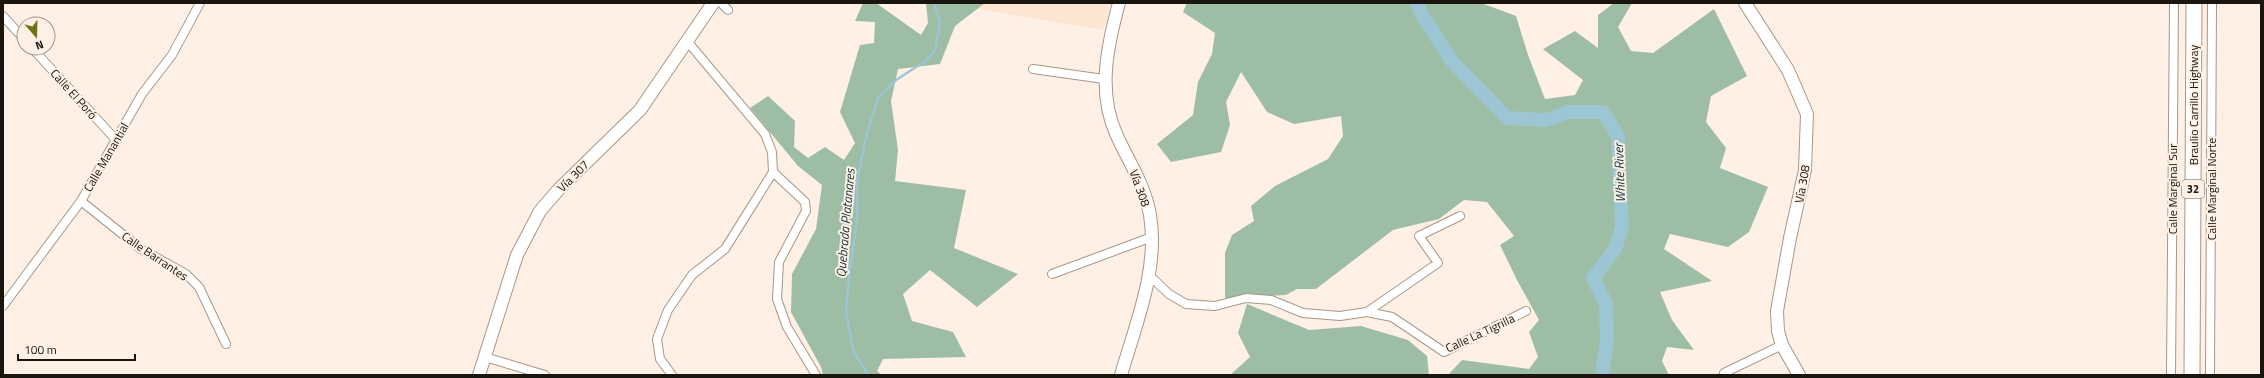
<svg xmlns="http://www.w3.org/2000/svg" width="2264" height="378" font-family="'Titillium Web',sans-serif">
  <style>
    .built { fill: #fce6d1 }
    .forest { fill: #9ebda5 }
    .lines { fill: none; stroke-linecap: round; stroke-linejoin: round }
    .stream { stroke: #9cc6d3; stroke-width: 2.5 }
    .river { stroke: #9cc6d3; stroke-width: 14 }
    .street-casing { stroke: #a69789; stroke-width: 10 }
    .secondary-casing { stroke: #a69789; stroke-width: 14 }
    .highway-casing { stroke: #a69789; stroke-width: 17 }
    .street { stroke: #fff; stroke-width: 8 }
    .secondary { stroke: #fff; stroke-width: 12 }
    .highway { stroke: #fff; stroke-width: 15 }
    .labels { text-anchor: middle; dominant-baseline: central; stroke-width: 4; stroke-linejoin: round; paint-order: stroke }
    .shield { fill: #fef0e4; stroke: #5f5750; stroke-width: 1 }
    .shield-label { font-size: 11px; font-weight: bold; fill: #1b1510 }
    .street-label { font-size: 12px; fill: #1b1510; stroke: #fef0e4 }
    .water-label { font-size: 13px; font-style: italic; fill: #0b333d; stroke: #fef0e4 }
  </style>
  <rect width="100%" height="100%" fill="#fef0e4"/>
  <!-- built -->
  <path class="built" d="M945 3H1111L1103 30Z"/>
  <!-- forest -->
  <path class="forest" d="M863 3H876L921 35 928 23 926 3H985L955 26 940 64 898 69 891 101 898 150 895 181 966 190 954 248 1018 274 977 307 930 270 903 294 912 321 953 332 966 357 883 359 877 371 882 375H823L821 367 791 312 792 274 816 229 822 185 798 166 750 108 768 96 795 121 794 147 808 158 825 147 844 160 855 143 840 112 860 45 874 43 875 22 855 21Z
    M1187 3H1481L1516 16 1528 55 1545 99 1575 95 1583 80 1543 49 1575 31 1598 48V15L1614 3H1632L1618 27 1631 51 1653 53 1714 9 1747 76 1711 96 1706 122 1726 148 1720 168 1768 187 1749 232 1728 247 1670 234 1664 249 1712 281 1660 292 1672 320 1694 350 1667 347 1662 361 1669 375H1448L1462 360 1529 369 1538 357 1529 332 1539 320 1518 282 1500 245 1514 236 1487 202 1464 200 1439 219 1393 230 1316 289H1297L1286 295 1225 298V253L1232 235 1254 221 1251 206 1275 186 1328 159 1343 136 1341 116 1294 124 1267 112 1241 72 1226 102 1230 125 1221 152 1171 162 1157 144 1193 115 1198 82 1212 54 1215 33 1183 12Z
    M1247 304 1309 330 1361 326 1408 340 1427 356 1429 375H1230L1250 357 1238 333Z"/>
  <g class="lines">
    <!-- stream -->
    <path class="stream" d="M868 375 853 350 846 312 850 269 857 221V182L867 133 878 98 896 80 927 60 935 50 940 22 934 3"/>
    <!-- river -->
    <path class="river" d="M1417 3 1422 15 1452 61 1507 118 1546 120 1569 112H1603L1618 136 1622 227 1615 249 1593 278 1606 304 1607 340 1602 375"/>
    <defs>
      <path id="street" d="M721 3 728 10
        M3 16 24 39
        M32 48 117 141
        M1033 69 1104 79
        M773 172 805 202 806 211 779 262 777 299 787 327 816 375
        M81 201 141 249 186 274 199 287 226 344
        M1052 274 1152 237
        M1148 274 1169 294 1186 304 1215 306 1246 298 1271 300 1303 313 1340 316 1367 312 1392 317 1444 352 1526 311
        M3 306 81 201 142 94 172 55 200 3
        M1367 312 1438 263 1419 236 1460 216
        M485 357 545 375
        M1724 373 1782 345
        M672 375 660 359 657 339 668 310 692 275 725 249 773 172 772 152 765 134 687 41
        M2171 375 2174 3
        M2210 375 2212 3"/>
      <path id="secondary" d="M1119 3C1107 47 1097 93 1117 136 1129 162 1145 186 1150 215 1159 269 1136 323 1121 375
        M1745 3 1788 70 1807 114 1805 170 1790 238 1777 311 1778 331 1782 345 1799 375
        M479 375 517 255 540 211 559 189 640 110 713 3"/>
      <path id="highway" d="M2192 375 2194 3"/>
    </defs>
    <!-- street casing -->
    <use href="#street" class="street-casing"/>
    <!-- secondary casing -->
    <use href="#secondary" class="secondary-casing"/>
    <!-- highway casing -->
    <use href="#highway" class="highway-casing"/>
    <!-- street -->
    <use href="#street" class="street"/>
    <!-- secondary -->
    <use href="#secondary" class="secondary"/>
    <!-- highway -->
    <use href="#highway" class="highway"/>
  </g>
  <g class="labels">
    <!-- shield labels -->
    <rect class="shield" x="2182" y="180" width="22" height="18" rx="3"/>
    <g class="shield-label">
      <text x="2193" y="189">32</text>
    </g>
    <!-- street labels -->
    <g class="street-label">
      <text transform="translate(74 94) rotate(48)">Calle El Poró</text>
      <text transform="translate(2193 105) rotate(-90)">Braulio Carrillo Highway</text>
      <text transform="translate(106 157) rotate(-60)">Calle Manantial</text>
      <text transform="translate(573 176) rotate(-45)">Vía 307</text>
      <text transform="translate(1802 184) rotate(-80)">Vía 308</text>
      <text transform="translate(1140 188) rotate(70)">Vía 308</text>
      <text transform="translate(2172 189) rotate(-90)">Calle Marginal Sur</text>
      <text transform="translate(2211 189) rotate(-90)">Calle Marginal Norte</text>
      <text transform="translate(155 256) rotate(34)">Calle Barrantes</text>
      <text transform="translate(1480 333) rotate(-25)">Calle La Tigrilla</text>
    </g>
    <!-- water labels -->
    <g class="water-label">
      <text transform="translate(1619 173) rotate(-92)">White River</text>
      <text transform="translate(845 223) rotate(-85)">Quebrada Platanares</text>
    </g>
  </g>
  <!-- border -->
  <rect width="2264" height="378" fill="none" stroke="#1b1510" stroke-width="8"/>
  <!-- north arrow -->
  <g transform="translate(36 36) rotate(160)"><circle r="19" fill="#fef0e4" stroke="#a3988f"/>
  <path d="M0-3L7 15L0 10L-7 15Z" fill="#707218"/>
  <text y="-6" font-size="11" font-weight="bold" text-anchor="middle" fill="#1b1510">N</text>
  </g>
  <!-- scale -->
  <path d="M18 354v6h117v-6" fill="none" stroke="#1b1510" stroke-width="2"/>
  <text x="24" y="354" font-size="12" fill="#1b1510" stroke="#fef0e4" stroke-width="3" paint-order="stroke">100 m</text>
</svg>
